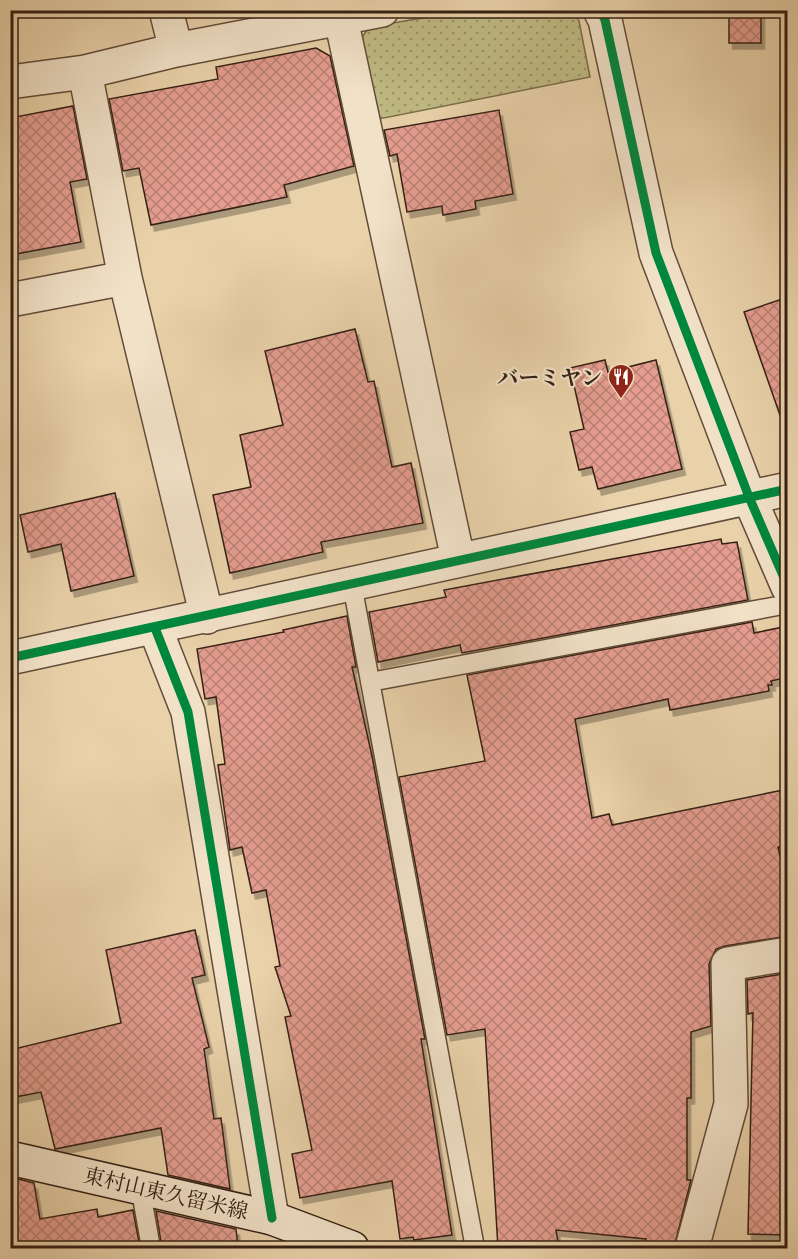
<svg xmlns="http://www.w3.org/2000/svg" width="798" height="1259" font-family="'EB Garamond','Noto Serif JP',serif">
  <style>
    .park { fill: url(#park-dots); stroke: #7a6c4b; stroke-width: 1.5 }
    .building { fill: url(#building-cross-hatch); stroke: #352014; stroke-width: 1.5; filter: url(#shadow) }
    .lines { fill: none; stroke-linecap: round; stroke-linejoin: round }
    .service-casing { stroke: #624c39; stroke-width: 21 }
    .minor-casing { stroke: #624c39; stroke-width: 36 }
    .tertiary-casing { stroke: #624c39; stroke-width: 36 }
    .secondary-casing { stroke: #352014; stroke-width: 36 }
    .service { stroke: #f1e1c7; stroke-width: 18 }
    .minor { stroke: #f1e1c7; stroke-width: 33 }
    .tertiary { stroke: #f1e1c7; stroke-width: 33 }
    .secondary { stroke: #f1e1c7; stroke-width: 33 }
    .cycleway-casing { stroke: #f1e1c7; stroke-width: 13 }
    .cycleway { stroke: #00873e; stroke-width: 9 }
    .labels { text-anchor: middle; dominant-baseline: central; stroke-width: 4.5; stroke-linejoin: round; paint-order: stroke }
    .poi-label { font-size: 21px; font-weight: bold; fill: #352014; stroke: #f1e1c7; text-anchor: end }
    .street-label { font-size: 21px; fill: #352014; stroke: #f1e1c7 }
  </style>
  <defs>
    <pattern id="park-dots" width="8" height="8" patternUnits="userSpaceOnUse" patternTransform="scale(1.5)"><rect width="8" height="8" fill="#bfb982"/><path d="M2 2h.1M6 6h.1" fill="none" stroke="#9c9669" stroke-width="1.8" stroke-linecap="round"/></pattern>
    <pattern id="building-cross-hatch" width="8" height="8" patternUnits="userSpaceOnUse" patternTransform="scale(1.5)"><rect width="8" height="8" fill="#e49d8f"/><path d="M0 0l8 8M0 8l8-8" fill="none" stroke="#ba8074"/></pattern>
    <filter id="shadow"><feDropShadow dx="3.5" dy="6" stdDeviation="0" flood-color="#0004"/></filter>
  </defs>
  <rect width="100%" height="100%" fill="#e9d1a9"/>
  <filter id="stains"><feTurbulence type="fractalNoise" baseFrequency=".00333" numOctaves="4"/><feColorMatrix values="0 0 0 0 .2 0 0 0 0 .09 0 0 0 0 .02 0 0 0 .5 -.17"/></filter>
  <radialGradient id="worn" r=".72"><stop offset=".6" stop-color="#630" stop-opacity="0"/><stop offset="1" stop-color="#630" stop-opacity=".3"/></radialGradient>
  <!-- park -->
  <path class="park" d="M464 11H574L579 21 590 77 379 119 359 42 369 27Z"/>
  <!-- building -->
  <path class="building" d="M729 10H761V43H729Z
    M316 48 330 56 354 166 284 185 287 197 151 225 139 168 123 171 109 99 218 79 216 67Z
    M73 106 87 179 70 182 81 242 10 255V118Z
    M499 110 513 194 475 201 476 209 443 215 442 206 407 212 397 154 390 156 384 130Z
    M788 297V420L782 421 744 312Z
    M355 329 368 382 374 381 392 467 411 463 423 523 321 542 323 552 230 573 213 495 251 487 240 435 283 425 265 351Z
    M605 360 608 372 656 360 682 469 598 489 592 467 579 470 570 432 584 429 570 368Z
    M115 493 134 576 71 591 61 544 28 552 20 515Z
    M721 539 722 544 737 542 748 600 462 653 460 645 378 662 369 612 446 597 444 590Z
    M347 616 356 667H352L372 756 425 1039H421L452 1235 414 1240 413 1237 400 1239 392 1181 300 1198 292 1154 312 1150 285 1017 291 1016 275 967 280 966 266 890 252 893 242 847 230 850 218 765 225 764 216 697 205 699 197 649 284 632 283 630Z
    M752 622 754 633 788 626V677L771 681 772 685H768L769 691 670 710 668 699 575 719 592 818 609 814 612 825 788 789V845L778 847 788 893V936L725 946 716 949 709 964 711 1026 691 1032V1098H687V1180H691L674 1248H646V1239L556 1230 559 1248H498L485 1029 447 1035 399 777 485 761 467 675Z
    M195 930 205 975 192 978 209 1047 204 1049 214 1119 221 1118 230 1189 168 1175 161 1128 55 1149 41 1092 10 1098V1050L121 1023 106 950Z
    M788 973V1235L748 1234 753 1013 748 1014 747 980Z
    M10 1177 34 1183 40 1219 97 1209 98 1217 133 1210 140 1248H10Z
    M156 1211 236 1229 238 1248H162Z"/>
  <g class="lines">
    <defs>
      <path id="service" d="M352 584 475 1248
        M370 682 788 604
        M140 1186 151 1248"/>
      <path id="minor" d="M166 10 176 50
        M600 10 605 20 656 253 749 497 788 587
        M341 19 458 559
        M85 72 125 278 207 617
        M10 82 85 72 176 50 382 10
        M10 300 125 278
        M155 628 188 712 272 1218
        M692 1248 731 1104 728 964 788 954"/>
      <path id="tertiary" d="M10 658 788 489"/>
      <path id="secondary" d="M10 1158 272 1218 352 1248"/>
    </defs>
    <!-- service casing -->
    <use href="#service" class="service-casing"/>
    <!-- minor casing -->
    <use href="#minor" class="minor-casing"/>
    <!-- tertiary casing -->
    <use href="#tertiary" class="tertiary-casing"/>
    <!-- secondary casing -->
    <use href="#secondary" class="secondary-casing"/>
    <!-- service -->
    <use href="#service" class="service"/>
    <!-- minor -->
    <use href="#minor" class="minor"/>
    <!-- tertiary -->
    <use href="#tertiary" class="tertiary"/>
    <!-- secondary -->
    <use href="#secondary" class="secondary"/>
    <defs>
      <path id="cycleway" d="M600 10 605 20 656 253 749 497 788 587
        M155 628 188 712 272 1218
        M10 658 788 489"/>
    </defs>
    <!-- cycleway casing -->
    <use href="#cycleway" class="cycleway-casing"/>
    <!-- cycleway -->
    <use href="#cycleway" class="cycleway"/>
  </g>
  <!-- icons -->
  <defs>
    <symbol id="restaurant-pin" viewBox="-11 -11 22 30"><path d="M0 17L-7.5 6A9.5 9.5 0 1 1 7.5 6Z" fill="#8f2418" stroke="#f1e1c7"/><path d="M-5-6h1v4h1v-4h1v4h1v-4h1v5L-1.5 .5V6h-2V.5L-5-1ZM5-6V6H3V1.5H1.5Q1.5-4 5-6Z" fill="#fff"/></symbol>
  </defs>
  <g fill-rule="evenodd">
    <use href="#restaurant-pin" x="606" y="362" width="30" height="40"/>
  </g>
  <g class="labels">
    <!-- poi labels -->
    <g class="poi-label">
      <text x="602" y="377">バーミヤン</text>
    </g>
    <!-- street labels -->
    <g class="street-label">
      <text transform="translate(166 1193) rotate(13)">東村山東久留米線</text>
    </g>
  </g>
  <!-- margin -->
  <rect width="798" height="1259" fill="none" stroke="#e9d1a9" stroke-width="36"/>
  <rect x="12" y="12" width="774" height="1235" fill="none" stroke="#352014" stroke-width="3"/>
  <rect x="18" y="18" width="762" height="1223" fill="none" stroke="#352014" stroke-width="1.5"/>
  <rect width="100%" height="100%" filter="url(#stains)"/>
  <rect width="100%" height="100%" fill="url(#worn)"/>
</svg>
